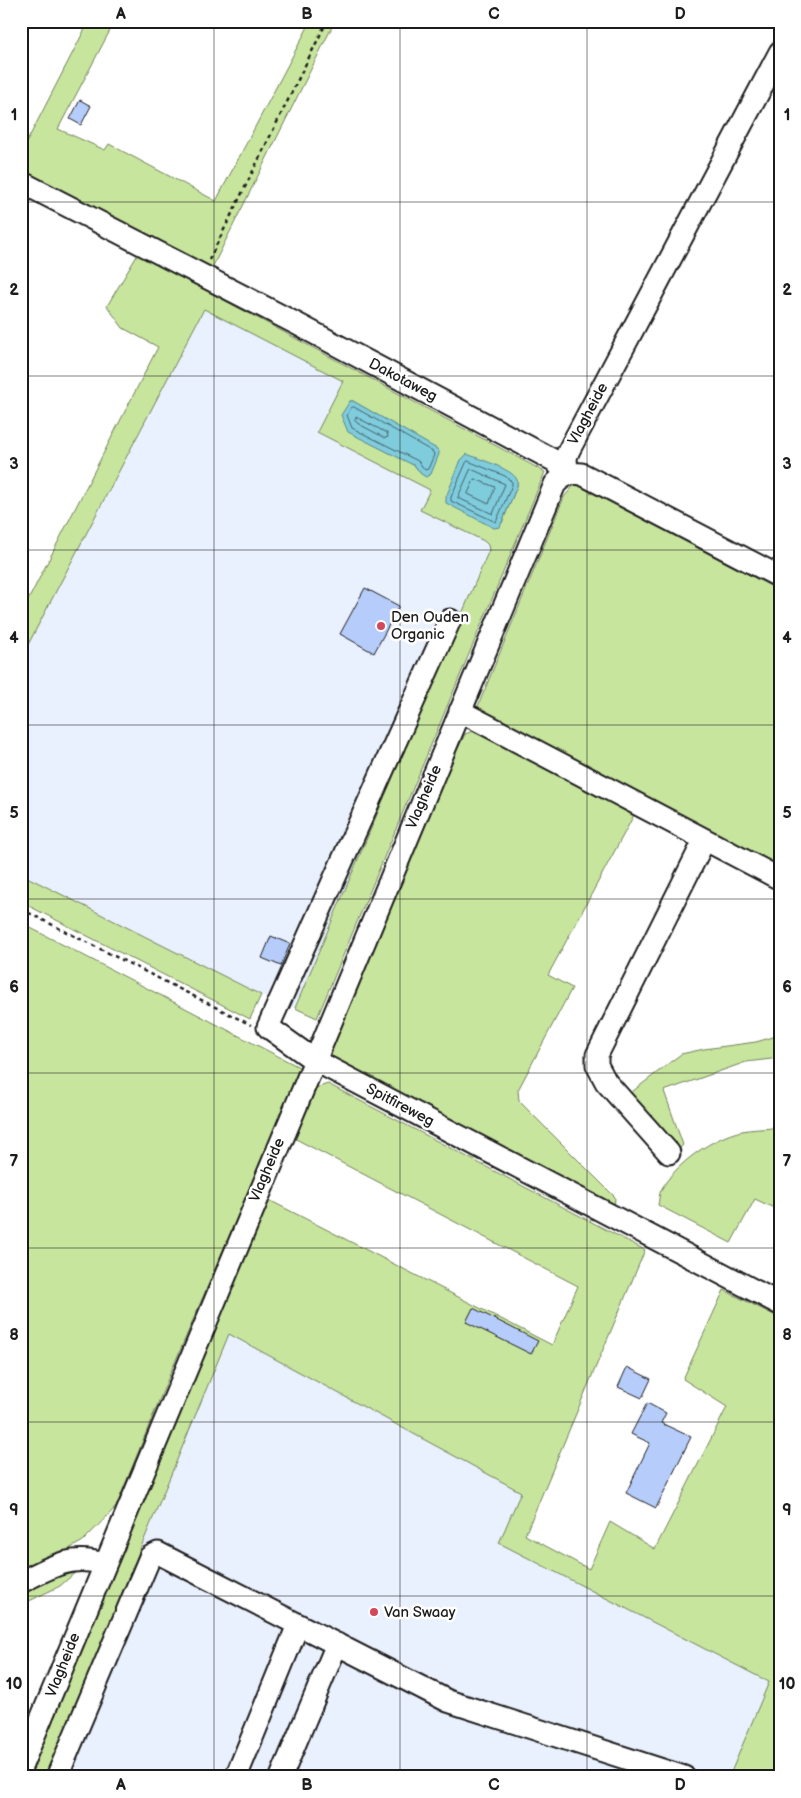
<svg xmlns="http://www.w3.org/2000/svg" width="801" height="1798" font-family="'Balsamiq Sans',sans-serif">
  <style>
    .built { fill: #e9f0fe }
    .green { fill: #c7e59d; stroke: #72805c; fill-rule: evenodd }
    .water { fill: #7fccdd; stroke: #578690 }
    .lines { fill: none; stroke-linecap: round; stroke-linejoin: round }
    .shore { stroke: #446269; stroke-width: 1 }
    .building { fill: #b6cdfb; stroke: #1c1c1c }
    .minor-casing { stroke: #1c1c1c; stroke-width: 25 }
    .path { stroke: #1c1c1c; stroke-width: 2.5; stroke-dasharray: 4 4; stroke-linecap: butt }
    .minor { stroke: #fff; stroke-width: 21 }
    .grid { fill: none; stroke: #1c1c1c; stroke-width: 1; stroke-opacity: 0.55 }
    .poi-dot { fill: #d1495b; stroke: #fff; stroke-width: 2 }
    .labels { text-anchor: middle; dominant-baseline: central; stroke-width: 5; stroke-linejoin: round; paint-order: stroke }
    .street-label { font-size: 15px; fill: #1c1c1c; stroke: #fff }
    .poi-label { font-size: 15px; fill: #1c1c1c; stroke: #fff; text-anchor: start }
    .neatline { fill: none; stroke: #1c1c1c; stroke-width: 2 }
    .grid-label { font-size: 16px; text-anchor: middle; font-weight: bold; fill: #1c1c1c }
  </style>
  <rect width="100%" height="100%" fill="#fff"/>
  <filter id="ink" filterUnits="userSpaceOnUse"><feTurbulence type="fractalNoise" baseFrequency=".02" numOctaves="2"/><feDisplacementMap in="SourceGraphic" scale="10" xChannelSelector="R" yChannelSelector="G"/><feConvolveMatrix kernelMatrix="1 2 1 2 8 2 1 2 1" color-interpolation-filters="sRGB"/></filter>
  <g filter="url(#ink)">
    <!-- built -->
    <path class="built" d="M204 309 344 381 317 432 430 490 421 510 484 541 488 545 489 550 295 1008 261 995 21 874V658Z
      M221 1320 533 1489 511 1540 778 1682 780 1777H25Z"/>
    <!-- green -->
    <path class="green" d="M89 21H115L58 129 105 150 109 144 216 201 311 21H335L211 270 21 169V153Z
      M138 254 545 472 317 1018 295 1008 489 550 488 545 484 541 420 510 430 490 317 432 343 381 204 309 21 658V614L158 347 123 328 107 306ZM350 401H353L439 451 421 474 415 466ZM461 460 517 481V486L502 523 460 463Z
      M575 484 780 591V871L481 712 478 706 564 497Z
      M473 731 482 734 634 815 548 975 572 988 518 1090 519 1101 615 1197 614 1212 338 1064 332 1057 331 1051 453 758 465 734Z
      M21 874 261 995 250 1019 21 902Z
      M21 923 301 1068 167 1381 116 1507 83 1541 21 1576Z
      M780 1035V1058L746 1062 664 1091 683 1145 675 1153 624 1098 681 1054 704 1049 756 1042Z
      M328 1084 645 1250 525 1535 589 1569 610 1522 655 1549 727 1407 683 1379 724 1290 780 1318V1775L774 1777H729L769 1682 499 1543 521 1492 229 1334 46 1777H29L267 1199 552 1345 578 1286 292 1137 312 1089Z
      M773 1128H780V1211L755 1199 731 1243 658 1205C659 1201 659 1194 661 1190 675 1164 713 1137 742 1131 752 1129 763 1129 773 1128Z
      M59 1570 77 1571 60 1586 21 1605V1589Z"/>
    <!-- water -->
    <path class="water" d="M350 401H353L437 449 439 451V454L431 474 426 477 421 474 415 466 348 432 341 415Z
      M467 454C479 459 509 468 516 478 518 481 517 482 517 486L500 527 494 528 446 503V497L461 460Z"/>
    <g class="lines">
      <!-- shore -->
      <path class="shore" d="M354 407 433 452 434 455 428 469 425 470 418 461 352 428 347 415 351 408Z
        M356 417 387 433 388 437 385 438 357 423 355 420Z
        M468 461 505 476 512 482V485L496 522 451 501V497L466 463Z
        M471 469 505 484 493 514 458 498Z
        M475 479 495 487 489 504 468 494Z"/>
    </g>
    <!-- building -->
    <path class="building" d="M80 100 91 106 81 125 70 119Z
      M365 588 399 606 374 653 340 634Z
      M271 936 290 944 281 966 262 958Z
      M473 1308 538 1341 531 1354 466 1322Z
      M627 1367 651 1379 642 1398 618 1387Z
      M647 1403 666 1413 661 1423 691 1437 656 1508 626 1493 650 1443 631 1434Z"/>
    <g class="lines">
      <defs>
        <path id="minor" d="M21 182 299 325 555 461 567 475
          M567 475 566 457 569 450 780 52
          M450 620 268 1027 314 1060 780 1304
          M460 711 780 879
          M669 1153 606 1082 597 1065V1055L704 841
          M21 1582C51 1567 70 1554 104 1564
          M21 1767C197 1338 376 911 555 484 563 476 570 472 582 474L780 577
          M57 1777 150 1557 158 1553 448 1701 684 1777
          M236 1777 298 1625
          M281 1777 337 1644"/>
      </defs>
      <!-- minor casing -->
      <use href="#minor" class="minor-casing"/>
      <!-- path -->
      <path class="path" d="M209 260 327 21
        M21 909 251 1025"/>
      <!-- minor -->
      <use href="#minor" class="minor"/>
    </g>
  </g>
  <!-- grid -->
  <path class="grid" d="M214 21V1777M400 21V1777M587 21V1777M21 202H780M21 376H780M21 550H780M21 725H780M21 899H780M21 1073H780M21 1248H780M21 1422H780M21 1596H780"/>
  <!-- markers -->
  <g class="poi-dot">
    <circle cx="381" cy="626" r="5"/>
    <circle cx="374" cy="1612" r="5"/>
  </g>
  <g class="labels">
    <!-- street labels -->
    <g class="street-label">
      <text transform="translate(403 380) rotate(28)">Dakotaweg</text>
      <text transform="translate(588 414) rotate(-62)">Vlagheide</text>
      <text transform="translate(424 797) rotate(-67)">Vlagheide</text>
      <text transform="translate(400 1105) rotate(28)">Spitfireweg</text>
      <text transform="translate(267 1170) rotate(-67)">Vlagheide</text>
      <text transform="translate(63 1665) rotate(-68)">Vlagheide</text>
    </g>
    <!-- poi labels -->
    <g class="poi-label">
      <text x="391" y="617">Den Ouden<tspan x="391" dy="17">Organic</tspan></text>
      <text x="384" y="1612">Van Swaay</text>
    </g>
  </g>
  <!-- margin -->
  <rect width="801" height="1798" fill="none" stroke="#fff" stroke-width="55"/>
  <rect x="28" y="28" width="746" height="1742" class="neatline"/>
  <g class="grid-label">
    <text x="121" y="19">A</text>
    <text x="307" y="19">B</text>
    <text x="494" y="19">C</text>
    <text x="680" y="19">D</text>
    <text x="14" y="120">1</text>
    <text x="787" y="120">1</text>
    <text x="14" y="295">2</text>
    <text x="787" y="295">2</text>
    <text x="14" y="469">3</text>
    <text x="787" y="469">3</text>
    <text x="14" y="643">4</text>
    <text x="787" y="643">4</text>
    <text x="14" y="818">5</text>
    <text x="787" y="818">5</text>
    <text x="14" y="992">6</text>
    <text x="787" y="992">6</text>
    <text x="14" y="1166">7</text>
    <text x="787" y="1166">7</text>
    <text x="14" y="1340">8</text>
    <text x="787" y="1340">8</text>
    <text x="14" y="1515">9</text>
    <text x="787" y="1515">9</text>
    <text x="14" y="1689">10</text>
    <text x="787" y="1689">10</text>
    <text x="121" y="1790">A</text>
    <text x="307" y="1790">B</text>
    <text x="494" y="1790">C</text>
    <text x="680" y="1790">D</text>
  </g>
</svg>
